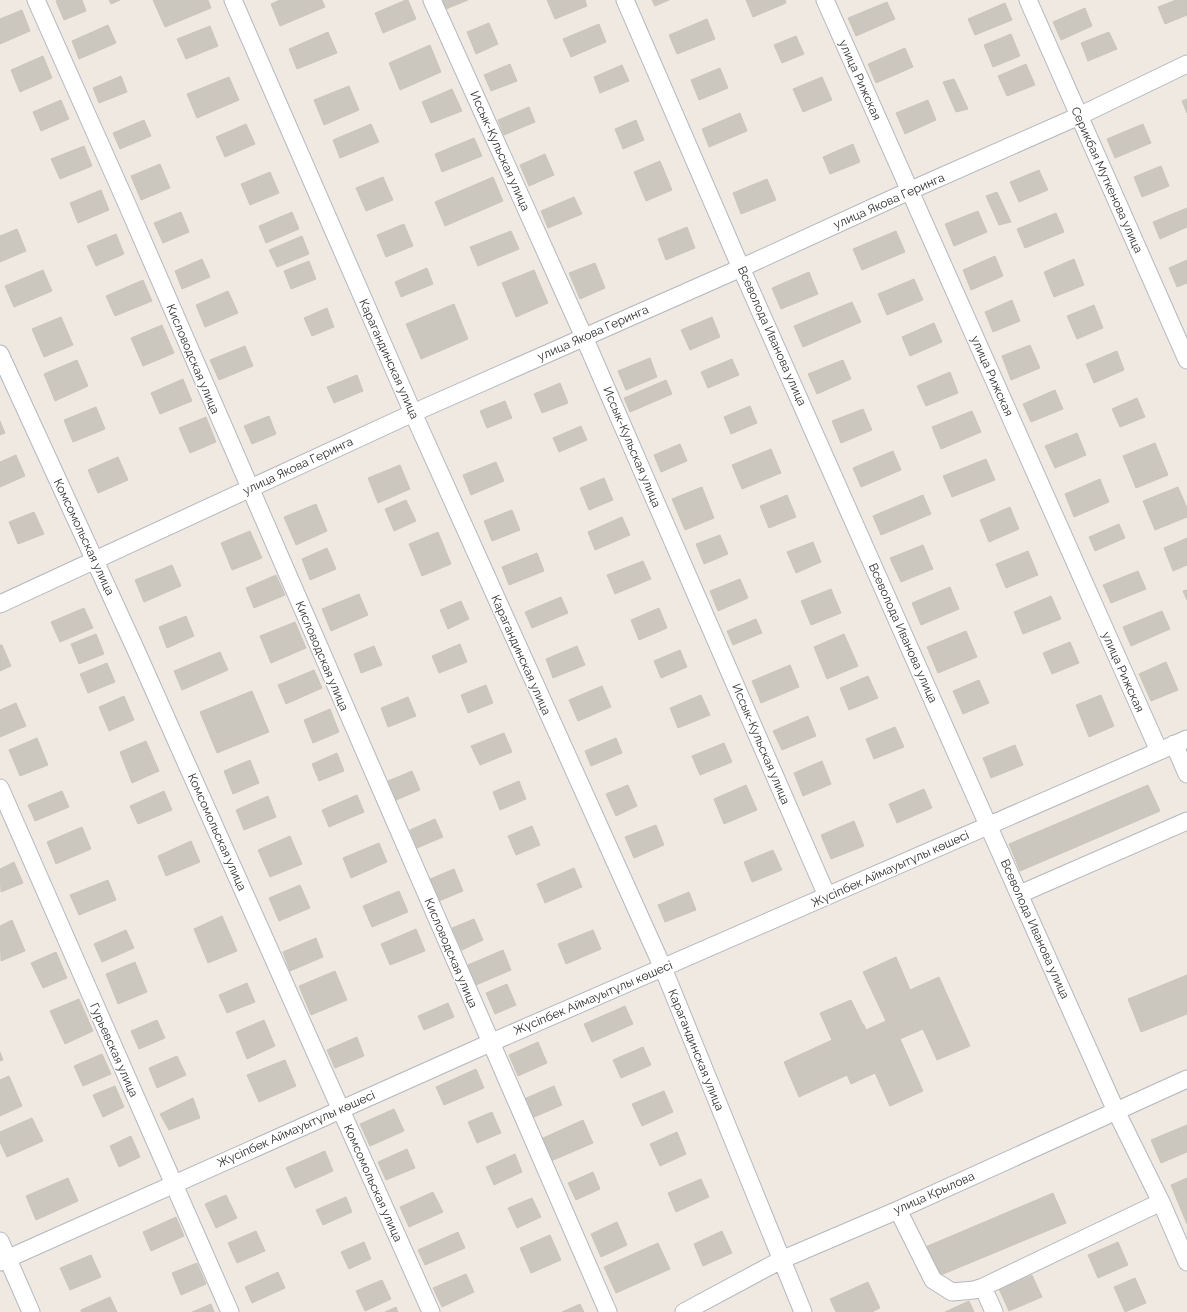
<svg xmlns="http://www.w3.org/2000/svg" width="1187" height="1312" font-family="Raleway,sans-serif">
  <style>
    .building { fill: #cbc7bf; stroke: #cbc5ba }
    .lines { fill: none; stroke-linecap: round; stroke-linejoin: round }
    .minor-casing { stroke: #b4b7c1; stroke-width: 19 }
    .minor { stroke: #fff; stroke-width: 17 }
    .labels { text-anchor: middle; dominant-baseline: central; stroke-width: 3; stroke-linejoin: round; paint-order: stroke }
    .street-label { font-size: 12px; fill: #2e2e2e; stroke: #fff }
  </style>
  <rect width="100%" height="100%" fill="#efe9e1"/>
  <!-- building -->
  <path class="building" d="M59 0H82L86 11 64 20 56 1Z
    M109 0H120L111 4Z
    M153 0H208L211 8 165 27Z
    M280 0H322L325 7 280 26 271 4Z
    M406 0H408L416 19 383 33 375 13Z
    M443 0H468L446 9Z
    M547 0H585L587 6 555 19Z
    M652 0H669L655 6Z
    M746 0H785L786 3 753 17Z
    M1176 0H1187V15L1165 24 1158 7Z
    M887 2 895 19 856 36 848 18Z
    M1005 3 1012 20 975 35 968 19Z
    M1085 8 1092 26 1061 40 1053 22Z
    M22 10 30 31 0 44V19Z
    M707 19 715 39 677 54 669 35Z
    M489 23 498 44 476 54 467 32Z
    M599 24 606 42 571 57 563 39Z
    M108 25 116 43 79 59 72 41Z
    M210 26 218 46 186 59 177 39Z
    M328 32 337 53 297 69 289 49Z
    M1109 32 1117 49 1088 61 1081 43Z
    M1011 34 1020 56 993 67 984 45Z
    M796 36 804 54 782 63 774 45Z
    M430 45 441 72 400 90 389 63Z
    M905 48 913 67 876 83 868 64Z
    M43 56 52 78 20 92 11 70Z
    M510 64 517 81 491 91 484 75Z
    M1026 64 1035 85 1007 96 998 76Z
    M622 65 629 81 600 93 594 77Z
    M720 68 728 88 699 100 691 80Z
    M121 76 127 92 99 103 93 88Z
    M229 77 239 100 197 118 187 94Z
    M822 77 832 100 803 112 793 89Z
    M954 79 968 109 956 112 943 82Z
    M349 86 359 110 324 125 314 100Z
    M452 89 462 111 431 123 422 102Z
    M1187 99V113L1182 101Z
    M61 100 69 119 41 131 33 112Z
    M928 100 936 120 905 134 896 113Z
    M529 107 535 122 504 135 498 120Z
    M740 113 747 131 709 147 702 129Z
    M144 120 151 136 120 149 113 133Z
    M636 120 644 140 623 149 615 129Z
    M246 124 255 144 225 157 216 137Z
    M371 124 379 142 340 158 333 140Z
    M1143 124 1151 143 1115 158 1107 139Z
    M474 138 482 156 442 172 435 154Z
    M853 144 860 162 830 174 823 157Z
    M84 146 92 166 60 179 51 159Z
    M545 154 554 175 529 186 520 165Z
    M660 161 672 190 646 201 634 172Z
    M160 164 170 188 141 200 131 176Z
    M1161 166 1169 186 1142 197 1134 177Z
    M1039 170 1048 190 1019 202 1010 182Z
    M270 172 279 193 250 205 241 184Z
    M383 177 393 200 366 211 356 188Z
    M493 177 503 201 445 226 435 202Z
    M767 179 776 200 741 214 733 193Z
    M101 190 109 210 78 223 70 203Z
    M997 192 1011 222 999 225 986 196Z
    M574 197 582 214 548 228 541 211Z
    M1187 208V227L1160 239 1153 222Z
    M978 211 987 232 954 246 945 224Z
    M181 212 189 232 163 243 154 223Z
    M292 212 299 229 266 243 259 226Z
    M1056 213 1064 232 1025 248 1017 229Z
    M404 224 413 246 386 257 377 235Z
    M687 227 695 248 666 260 658 239Z
    M17 229 26 251 0 262V236Z
    M511 231 519 249 478 266 470 247Z
    M896 231 905 252 862 270 853 249Z
    M116 234 124 254 96 266 87 246Z
    M302 236 309 254 277 267 269 250Z
    M995 256 1003 276 971 290 963 270Z
    M202 259 210 277 182 289 175 271Z
    M1074 259 1084 285 1054 297 1044 272Z
    M1187 260V283L1177 287 1169 268Z
    M309 261 316 279 291 289 284 271Z
    M595 263 605 288 580 299 569 273Z
    M427 268 433 284 401 297 395 282Z
    M43 270 52 291 14 307 5 286Z
    M534 270 548 303 516 317 502 283Z
    M809 272 818 294 781 309 772 288Z
    M914 279 923 300 887 315 878 294Z
    M143 280 152 301 115 316 106 296Z
    M228 291 238 313 205 327 196 305Z
    M1012 300 1020 321 993 332 985 312Z
    M852 302 861 322 803 347 794 326Z
    M454 304 468 339 421 359 406 324Z
    M1094 305 1103 328 1077 339 1067 316Z
    M327 308 334 327 312 336 304 318Z
    M61 317 73 345 44 357 32 329Z
    M712 317 720 337 690 350 681 330Z
    M934 323 942 342 910 356 902 337Z
    M162 325 174 353 143 366 131 338Z
    M1030 345 1040 368 1011 380 1002 356Z
    M245 346 253 366 219 380 210 360Z
    M1117 351 1124 370 1094 383 1086 364Z
    M650 358 657 377 626 390 618 371Z
    M732 359 739 375 708 388 701 372Z
    M77 360 88 386 55 401 44 374Z
    M843 360 851 379 817 394 808 374Z
    M950 372 958 393 926 406 917 386Z
    M357 375 363 391 334 403 327 387Z
    M183 379 192 401 160 414 151 393Z
    M666 380 672 394 630 412 624 398Z
    M560 383 568 403 542 413 534 394Z
    M1055 390 1063 409 1031 422 1023 404Z
    M1137 398 1145 417 1120 427 1112 409Z
    M505 401 512 418 487 428 480 411Z
    M750 406 757 423 731 434 724 417Z
    M96 407 105 429 73 442 64 420Z
    M863 409 872 430 841 443 832 421Z
    M972 411 981 432 941 449 932 427Z
    M269 416 276 434 252 444 244 426Z
    M206 417 216 442 190 453 179 428Z
    M0 421 5 433 0 435Z
    M581 426 587 440 559 452 553 438Z
    M1077 433 1086 455 1055 468 1045 446Z
    M1155 443 1168 475 1136 488 1123 456Z
    M680 444 687 461 661 472 654 455Z
    M771 449 781 473 742 489 732 465Z
    M893 451 901 470 861 487 853 468Z
    M16 455 25 476 0 487V462Z
    M118 457 128 480 98 493 88 470Z
    M986 459 995 480 952 497 943 476Z
    M496 462 504 481 471 495 463 475Z
    M400 465 410 489 378 503 368 478Z
    M604 478 613 500 589 510 580 488Z
    M1100 479 1109 502 1074 517 1065 494Z
    M702 487 714 518 685 530 672 499Z
    M1178 487 1187 508V517L1155 530 1143 501Z
    M787 495 796 517 769 528 760 506Z
    M923 495 931 514 881 535 873 516Z
    M406 500 416 521 394 531 385 509Z
    M316 504 327 531 296 545 284 517Z
    M1010 507 1019 529 989 542 980 520Z
    M512 510 520 530 492 541 484 521Z
    M34 512 44 534 18 544 9 522Z
    M622 517 630 535 595 550 588 532Z
    M1119 524 1125 538 1095 551 1089 537Z
    M250 531 262 558 232 570 221 543Z
    M438 532 451 564 422 576 409 544Z
    M720 535 728 554 704 564 696 544Z
    M1187 538V565L1173 571 1164 548Z
    M813 542 821 562 796 573 787 552Z
    M923 545 933 569 901 582 890 558Z
    M327 548 336 569 310 580 302 559Z
    M1028 551 1038 575 1006 588 996 564Z
    M537 553 544 571 509 585 502 567Z
    M643 561 651 579 615 594 607 575Z
    M172 565 181 586 144 602 135 580Z
    M1138 571 1146 589 1111 603 1103 585Z
    M276 575 285 595 254 608 246 588Z
    M740 579 748 598 718 611 710 591Z
    M950 587 959 609 921 625 912 603Z
    M831 589 841 613 811 625 801 601Z
    M1187 590V600L1183 591Z
    M359 594 368 615 331 631 322 609Z
    M1051 596 1061 619 1023 634 1014 612Z
    M561 597 568 613 532 628 525 612Z
    M461 601 469 619 448 629 440 610Z
    M84 608 93 628 60 642 51 622Z
    M659 608 667 628 639 640 631 620Z
    M1162 611 1170 629 1131 646 1123 627Z
    M186 616 194 636 167 648 159 627Z
    M756 619 762 633 733 645 727 631Z
    M295 622 306 648 271 663 260 636Z
    M966 631 977 657 938 673 927 647Z
    M96 634 104 654 79 664 71 644Z
    M844 634 858 666 827 679 814 647Z
    M1070 642 1079 663 1052 674 1043 653Z
    M460 644 467 662 439 673 432 656Z
    M0 645H2L11 666 0 671Z
    M374 646 382 665 361 673 354 654Z
    M577 646 585 665 553 678 546 659Z
    M680 650 687 667 661 678 654 661Z
    M220 652 228 670 182 690 174 671Z
    M1166 662 1178 690 1151 701 1139 674Z
    M107 663 115 682 88 693 80 674Z
    M790 665 799 687 761 703 752 681Z
    M314 670 322 688 286 704 278 685Z
    M868 676 878 698 849 710 840 688Z
    M979 680 989 703 963 714 953 691Z
    M486 685 493 703 468 713 461 695Z
    M602 686 611 707 578 721 569 700Z
    M252 691 269 732 217 753 200 712Z
    M701 695 710 715 678 728 670 708Z
    M1101 695 1114 726 1089 737 1076 705Z
    M124 696 134 720 109 731 99 707Z
    M408 697 416 716 388 727 381 708Z
    M16 703 26 726 0 737V710Z
    M330 709 339 732 313 743 304 720Z
    M808 716 816 736 782 750 773 731Z
    M895 727 904 747 874 759 866 739Z
    M504 733 512 752 480 765 471 746Z
    M37 738 48 765 20 776 9 750Z
    M616 738 622 753 591 766 585 751Z
    M146 741 159 771 132 783 120 752Z
    M724 743 732 762 700 775 692 756Z
    M1015 745 1023 765 991 778 983 758Z
    M337 753 344 771 319 781 312 764Z
    M250 760 259 783 233 794 224 771Z
    M822 761 831 784 803 796 794 773Z
    M412 771 420 790 396 800 388 781Z
    M519 781 526 799 500 810 493 792Z
    M628 785 637 806 616 816 606 794Z
    M746 785 757 810 724 824 714 799Z
    M1148 785 1160 811 1020 871 1009 844Z
    M924 789 932 808 897 823 889 804Z
    M62 791 69 807 35 821 28 805Z
    M164 791 172 810 138 824 130 806Z
    M357 795 364 812 329 827 322 810Z
    M268 796 276 817 244 830 236 810Z
    M435 819 443 837 417 848 410 830Z
    M854 821 864 846 831 859 821 835Z
    M656 825 664 845 634 858 625 837Z
    M532 826 540 845 516 855 508 836Z
    M82 827 91 849 56 864 47 842Z
    M290 836 302 864 270 877 258 850Z
    M191 841 200 862 166 876 158 856Z
    M379 843 387 862 351 878 343 858Z
    M773 850 782 870 752 882 744 862Z
    M14 862 23 883 1 892 0 869Z
    M574 868 582 887 545 903 537 884Z
    M454 869 463 891 439 901 430 879Z
    M108 880 116 900 79 915 70 895Z
    M300 885 310 908 279 921 269 898Z
    M399 891 408 912 372 927 363 906Z
    M689 892 696 910 665 922 658 905Z
    M222 916 237 951 208 963 194 929Z
    M474 919 483 940 462 950 452 928Z
    M12 920 25 951 1 961 0 926Z
    M416 929 425 951 390 965 381 944Z
    M126 930 134 948 102 962 94 944Z
    M593 930 601 949 566 964 558 944Z
    M316 938 323 957 290 971 283 952Z
    M503 950 511 970 476 985 468 965Z
    M56 952 67 978 43 988 31 963Z
    M896 957 910 990 939 977 970 1046 937 1060 923 1029 900 1039 923 1091 890 1106 875 1073 851 1084 847 1075 799 1097 784 1062 832 1040 820 1013 851 1000 863 1025H864L866 1030 886 1021 863 972Z
    M135 962 147 992 118 1004 106 974Z
    M335 971 347 1000 311 1015 299 986Z
    M1187 975V1014L1141 1032 1128 999Z
    M247 983 255 1002 227 1013 219 995Z
    M507 984 516 1005 495 1014 486 993Z
    M79 999 93 1031 65 1044 50 1011Z
    M448 1003 454 1017 424 1030 418 1016Z
    M625 1006 633 1024 592 1042 584 1024Z
    M157 1020 165 1038 139 1049 131 1031Z
    M264 1020 275 1046 247 1059 236 1032Z
    M357 1037 364 1056 335 1068 327 1050Z
    M538 1042 547 1063 518 1076 509 1055Z
    M643 1047 651 1065 621 1078 613 1060Z
    M0 1052 3 1060 0 1061Z
    M102 1054 111 1074 83 1086 74 1066Z
    M177 1056 186 1075 157 1088 149 1068Z
    M285 1060 296 1086 259 1102 247 1075Z
    M476 1069 484 1088 444 1105 436 1087Z
    M9 1076 22 1106 0 1116V1080Z
    M115 1086 124 1107 103 1117 93 1095Z
    M554 1086 562 1105 532 1118 524 1099Z
    M664 1091 673 1112 642 1126 632 1104Z
    M193 1098 200 1118 169 1130 160 1114Z
    M394 1109 404 1131 370 1146 360 1124Z
    M492 1112 501 1133 477 1143 468 1122Z
    M32 1118 43 1141 7 1157 0 1142V1132Z
    M583 1120 593 1143 551 1161 541 1139Z
    M1187 1125V1152L1161 1163 1151 1140Z
    M677 1132 686 1154 660 1166 650 1144Z
    M131 1136 140 1157 119 1167 110 1146Z
    M407 1149 415 1168 386 1180 378 1162Z
    M325 1151 333 1171 295 1188 286 1168Z
    M515 1154 522 1172 494 1185 486 1167Z
    M593 1172 600 1189 576 1200 568 1183Z
    M68 1178 78 1201 36 1220 26 1196Z
    M1187 1178V1224L1171 1185Z
    M701 1179 709 1197 676 1212 668 1193Z
    M433 1192 443 1212 409 1227 400 1207Z
    M1053 1193 1066 1223 936 1277 923 1248Z
    M226 1195 237 1218 216 1228 205 1204Z
    M346 1197 352 1212 323 1225 316 1210Z
    M532 1198 541 1217 517 1228 508 1208Z
    M176 1217 184 1236 151 1251 143 1232Z
    M617 1222 627 1245 601 1257 591 1234Z
    M256 1231 265 1251 237 1263 228 1243Z
    M722 1231 732 1253 703 1266 694 1244Z
    M458 1232 465 1248 425 1265 418 1250Z
    M550 1235 561 1260 531 1273 520 1248Z
    M364 1242 371 1259 349 1269 341 1252Z
    M1118 1242 1128 1265 1098 1278 1088 1255Z
    M658 1243 670 1269 616 1293 604 1267Z
    M91 1255 101 1277 70 1290 60 1268Z
    M197 1263 206 1284 181 1295 172 1273Z
    M278 1272 285 1288 252 1303 245 1287Z
    M466 1274 474 1292 442 1307 433 1288Z
    M1032 1275 1042 1297 1009 1311 999 1289Z
    M1135 1278 1146 1303 1125 1312 1114 1287Z
    M382 1280 391 1299 365 1311 356 1291Z
    M868 1282 880 1308 872 1312H836L830 1299Z
    M110 1297 117 1312H81V1310Z
    M969 1301 974 1312H945Z
    M211 1304 214 1312H192Z
    M580 1304 584 1312H562Z
    M396 1307 398 1312H385Z"/>
  <g class="lines">
    <defs>
      <path id="minor" d="M36 0 126 202 608 1312
        M233 0 413 413 663 968 803 1312
        M432 0 584 337 827 896
        M625 0 741 268 988 825 1116 1111 1161 1202 1187 1262
        M825 0 1159 751
        M1028 0 1187 360
        M0 354 135 648 431 1312
        M0 604 413 413 741 268 909 191 1079 116 1187 64
        M1174 744 1187 774
        M0 788 230 1312
        M1020 894 1187 821
        M898 1210 933 1280 952 1292 974 1290 983 1287 1161 1202
        M0 1241 31 1312
        M0 1262 490 1043 1187 739
        M983 1287 994 1312
        M684 1312 781 1260 898 1210 1187 1079"/>
    </defs>
    <!-- minor casing -->
    <use href="#minor" class="minor-casing"/>
    <!-- minor -->
    <use href="#minor" class="minor"/>
  </g>
  <g class="labels">
    <!-- street labels -->
    <g class="street-label">
      <text transform="translate(860 80) rotate(66)">улица Рижская</text>
      <text transform="translate(500 151) rotate(66)">Иссык-Кульская улица</text>
      <text transform="translate(1107 180) rotate(66)">Серикбая Муткенова улица</text>
      <text transform="translate(889 201) rotate(-24)">улица Якова Геринга</text>
      <text transform="translate(593 333) rotate(-24)">улица Якова Геринга</text>
      <text transform="translate(772 336) rotate(66)">Всеволода Иванова улица</text>
      <text transform="translate(193 359) rotate(67)">Кисловодская улица</text>
      <text transform="translate(389 359) rotate(66)">Карагандинская улица</text>
      <text transform="translate(992 376) rotate(66)">улица Рижская</text>
      <text transform="translate(632 447) rotate(67)">Иссык-Кульская улица</text>
      <text transform="translate(298 466) rotate(-25)">улица Якова Геринга</text>
      <text transform="translate(84 537) rotate(65)">Комсомольская улица</text>
      <text transform="translate(903 633) rotate(66)">Всеволода Иванова улица</text>
      <text transform="translate(521 655) rotate(66)">Карагандинская улица</text>
      <text transform="translate(322 656) rotate(67)">Кисловодская улица</text>
      <text transform="translate(1123 672) rotate(66)">улица Рижская</text>
      <text transform="translate(761 744) rotate(67)">Иссык-Кульская улица</text>
      <text transform="translate(217 832) rotate(66)">Комсомольская улица</text>
      <text transform="translate(890 869) rotate(-24)">Жүсіпбек Аймауытұлы көшесі</text>
      <text transform="translate(1035 929) rotate(66)">Всеволода Иванова улица</text>
      <text transform="translate(451 953) rotate(67)">Кисловодская улица</text>
      <text transform="translate(593 998) rotate(-23)">Жүсіпбек Аймауытұлы көшесі</text>
      <text transform="translate(114 1050) rotate(66)">Гурьевская улица</text>
      <text transform="translate(696 1050) rotate(68)">Карагандинская улица</text>
      <text transform="translate(296 1129) rotate(-24)">Жүсіпбек Аймауытұлы көшесі</text>
      <text transform="translate(373 1183) rotate(66)">Комсомольская улица</text>
      <text transform="translate(934 1193) rotate(-24)">улица Крылова</text>
    </g>
  </g>
</svg>
